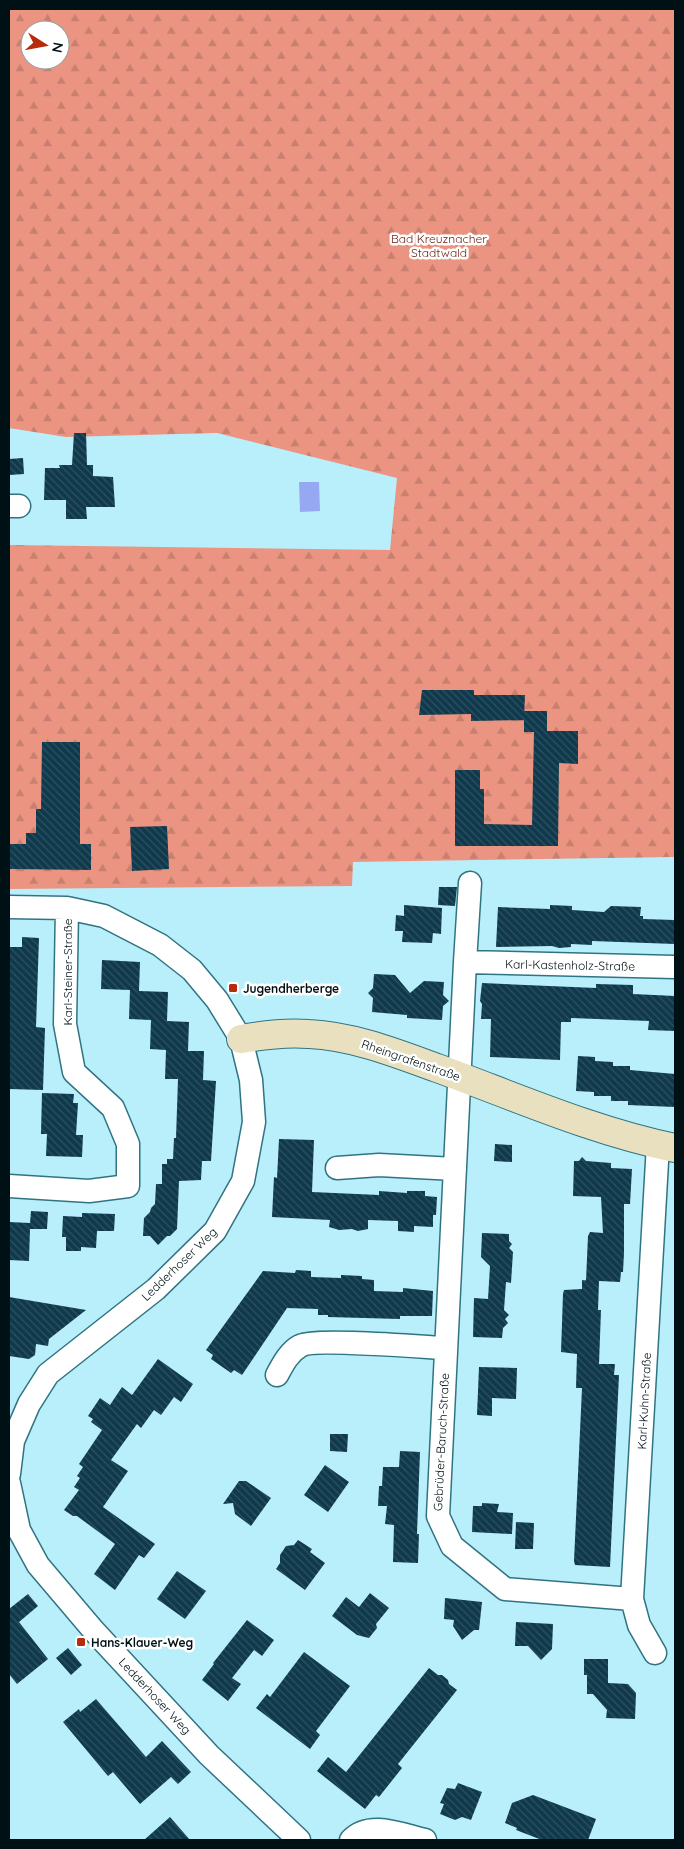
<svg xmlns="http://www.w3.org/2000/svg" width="684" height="1849" font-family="Quicksand,sans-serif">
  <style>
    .forest { fill: url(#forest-firs); fill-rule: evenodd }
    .water { fill: #96a8f2 }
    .building { fill: url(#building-back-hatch) }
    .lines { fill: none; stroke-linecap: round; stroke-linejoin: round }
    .street-casing { stroke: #307482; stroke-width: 25 }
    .secondary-casing { stroke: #307482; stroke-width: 30 }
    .street { stroke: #fff; stroke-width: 22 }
    .secondary { stroke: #e8e0be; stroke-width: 28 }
    .poi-dot { fill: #b72b0a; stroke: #fff; stroke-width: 2 }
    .labels { text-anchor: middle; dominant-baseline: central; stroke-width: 5; stroke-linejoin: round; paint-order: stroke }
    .park-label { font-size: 12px; fill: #691d0d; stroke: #fff }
    .street-label { font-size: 12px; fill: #001116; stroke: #fff }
    .poi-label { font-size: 12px; font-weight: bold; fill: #001116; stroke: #fff; text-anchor: start }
  </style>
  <defs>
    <pattern id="forest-firs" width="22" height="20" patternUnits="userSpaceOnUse" patternTransform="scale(1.25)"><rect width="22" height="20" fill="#eb9481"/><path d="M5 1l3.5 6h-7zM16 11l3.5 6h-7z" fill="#c87f6f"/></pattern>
    <pattern id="building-back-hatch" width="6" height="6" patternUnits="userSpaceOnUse" patternTransform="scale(1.25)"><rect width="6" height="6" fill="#0f394c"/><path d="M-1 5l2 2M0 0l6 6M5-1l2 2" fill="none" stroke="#305262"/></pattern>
  </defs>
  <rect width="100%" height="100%" fill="#b9effb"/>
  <!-- forest -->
  <path class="forest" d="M9 9H675V857L353 862 352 886 9 889V545L390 550 397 478 217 433 66 437 9 428ZM30 30H60V60H30Z"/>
  <!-- water -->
  <path class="water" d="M299 482H319L320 511 300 512Z"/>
  <!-- building -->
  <path class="building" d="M74 433H86L87 465H93V476L113 477 115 507H86L87 519H66V500H44L45 468H60L59 465H72Z
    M23 458 24 474 9 475V459Z
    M422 690H474V695H525L524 720 471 721V714L419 715Z
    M524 711H547V731H578V764L559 763 558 846H455V770H480V789H484V824L532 825 534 732H524Z
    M42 742H80V844H91V870L9 869V844H26V833H36V809H41Z
    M167 826 169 869 132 871 130 827Z
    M439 887H457L455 906 438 905Z
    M404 905 442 908 441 934 433 933 432 943 402 942 403 931H395L396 915 404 916Z
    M550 905 572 906V910L604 912 611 906 641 907 640 916H643V919L675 920V944L592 941V945L571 944V947L559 948 552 946 496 947 498 907 550 909Z
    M22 937 39 938 36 1027 45 1028 43 1090 9 1089V947H22Z
    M102 960 140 962 139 991 168 992 167 1021 189 1022 188 1051H204L203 1080 216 1081 211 1161H202L201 1180 179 1181 177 1229 170 1236H167L158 1245 150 1236H143L144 1218 150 1212 151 1208 155 1204 156 1184H162V1164H167V1159H173L174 1138H176L178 1079H165L166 1050 150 1049 151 1020 129 1019 130 990 101 989Z
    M374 974 395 975 410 993 424 981 444 982 443 995 449 1001 443 1006 442 1020 407 1018V1015L372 1012 373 998 368 993 373 988Z
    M482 983 596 988V984L633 985V994L675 996V1031L648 1030 649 1021 571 1018V1022H561L560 1060 490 1057 491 1019H481L482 1004 480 1001Z
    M578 1056 595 1057V1061L613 1062V1066H630V1070L675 1074V1107L628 1105V1101H611V1096H594V1092L576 1091Z
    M42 1093 74 1094 73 1103H78L76 1135H83L82 1157 46 1156 47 1134H41Z
    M279 1139 314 1140 312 1192 379 1195V1191L407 1193V1191H425V1196L437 1197 436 1215H433V1227L414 1226V1232L398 1231V1221L368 1220V1229L358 1231 352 1229 339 1230 329 1227 330 1220 272 1217 274 1177 277 1178Z
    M495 1144 512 1145V1162L494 1161Z
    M582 1157 586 1161 611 1163V1168L632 1169 630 1204H624V1253L623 1272H621L620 1282 599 1281 598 1310H601L599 1364H615L614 1375H619L610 1567 575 1565 574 1561 582 1388H576L577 1354 561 1352 563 1294 564 1290 582 1289V1280L591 1281H586L588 1236 590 1232 603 1233 601 1197 573 1196 574 1161H579Z
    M31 1211 48 1212 47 1229H30L29 1261 9 1260V1222L30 1223Z
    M82 1213 115 1214 114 1231H97L96 1248 81 1247V1251H66V1237H62L63 1216 82 1217Z
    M482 1233 509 1234V1241L512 1244 509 1248 513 1252 511 1283 506 1282 504 1310 509 1315 505 1319 508 1323 503 1328 502 1338 473 1337 474 1298 488 1299 490 1266 481 1257Z
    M296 1270 311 1271V1277L341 1278V1275L362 1276V1279L374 1280V1291L403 1292V1288L433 1291 432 1316H400V1319L328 1317V1315H318V1309L287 1308 242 1375 234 1370 231 1373 211 1359 213 1355 206 1350 263 1271 295 1273Z
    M9 1297 86 1310 49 1339 48 1346 36 1344 35 1355 29 1359 9 1356Z
    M158 1359 193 1384 181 1402 174 1397 161 1415 154 1410 141 1428 137 1424 111 1460 128 1471 103 1507 155 1544 144 1558 139 1555 115 1590 94 1574 115 1544 77 1516H73L64 1510 79 1490 74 1487 80 1478 77 1476 83 1467 79 1464 102 1430 91 1422 93 1419 88 1416 100 1398 110 1405 122 1387 132 1395Z
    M479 1367 517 1368 516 1399 492 1398V1416L477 1415Z
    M330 1434H348L347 1452 330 1451Z
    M400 1451 420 1452 417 1534H419L418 1563 393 1562 394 1525 385 1524 387 1506H378L379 1486H382L383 1467H399Z
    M325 1465 349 1482 328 1512 304 1495Z
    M239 1481H246L271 1498 251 1526 235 1514 233 1503 223 1504Z
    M482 1503 499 1504 497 1512 513 1513 512 1534 472 1532 473 1506H482Z
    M516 1522 534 1523 533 1549H515Z
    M298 1540 312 1549 310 1552 325 1563 305 1590 276 1569 280 1563V1555L286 1546 294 1545Z
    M177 1571 206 1591 185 1619 157 1599Z
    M370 1593 389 1608 376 1624 377 1628 369 1638 357 1635 332 1616 346 1597 359 1607Z
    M28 1594 38 1606 19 1622 48 1659 17 1684 9 1674V1609Z
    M445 1598 482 1602 479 1630H474L462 1640 453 1626 454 1620 444 1619Z
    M247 1620 274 1640 262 1656 254 1650 232 1678 241 1684 228 1701 202 1680 214 1664 213 1663Z
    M516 1622 553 1624 552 1649 541 1660 528 1646H515Z
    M68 1648 82 1665 71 1675 56 1658Z
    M304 1652 350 1686 316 1731 320 1735 310 1749 256 1708 267 1694 270 1697Z
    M584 1659H608V1683L628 1684 636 1693 635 1719 606 1718 607 1710 593 1694H587V1675H584Z
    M429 1668 438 1675H442L448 1680 449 1684 457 1690 398 1764 402 1768 379 1797 376 1795 365 1809 317 1771 328 1757 346 1772Z
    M96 1699 146 1757 162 1741 191 1772 178 1784 171 1777 140 1804 113 1772 108 1776 63 1722 79 1709 80 1712Z
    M458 1783 482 1792 471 1820 462 1817 455 1820 440 1814 444 1804 440 1803 447 1788 455 1789Z
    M533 1795 596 1819 588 1840H542L516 1830 517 1828 505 1823 512 1803Z
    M170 1817 190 1840H144Z"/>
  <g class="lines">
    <defs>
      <path id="street" d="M9 506H19
        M9 907 67 908 104 916 160 945 192 970 217 1000 241 1039 251 1080 254 1122 243 1181 215 1231 156 1289 48 1374 29 1404 13 1441 9 1474
        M465 962 470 883
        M337 1168 379 1165 455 1169
        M9 1186 89 1191 128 1186V1144L113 1108 74 1072 65 1024 67 908
        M277 1375C283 1364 289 1352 300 1346 312 1338 424 1347 445 1348
        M9 1483 19 1530 38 1565 94 1631 209 1755 299 1840
        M632 1599 505 1589 452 1546 438 1516 465 962 675 967
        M655 1653 639 1625 632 1599 658 1144
        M351 1840C370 1820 402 1835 425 1840"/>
      <path id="secondary" d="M241 1039C263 1035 285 1032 309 1034 353 1036 396 1053 437 1068 516 1097 593 1131 675 1148"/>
    </defs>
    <!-- street casing -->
    <use href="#street" class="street-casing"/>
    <!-- secondary casing -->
    <use href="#secondary" class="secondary-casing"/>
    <!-- street -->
    <use href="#street" class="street"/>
    <!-- secondary -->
    <use href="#secondary" class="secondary"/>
  </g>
  <!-- markers -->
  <g class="poi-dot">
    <rect x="228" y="983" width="10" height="10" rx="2.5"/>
    <rect x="76" y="1637" width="10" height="10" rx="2.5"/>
  </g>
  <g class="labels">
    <!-- park labels -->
    <g class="park-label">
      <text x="439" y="238">Bad Kreuznacher<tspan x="439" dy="14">Stadtwald</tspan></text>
    </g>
    <!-- street labels -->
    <g class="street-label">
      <text transform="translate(570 965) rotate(1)">Karl-Kastenholz-Straße</text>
      <text transform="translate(67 972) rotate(-90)">Karl-Steiner-Straße</text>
      <text transform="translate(411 1060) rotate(19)">Rheingrafenstraße</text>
      <text transform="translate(179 1264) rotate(-44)">Ledderhoser Weg</text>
      <text transform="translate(644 1401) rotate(-87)">Karl-Kuhn-Straße</text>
      <text transform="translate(441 1442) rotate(-87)">Gebrüder-Baruch-Straße</text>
      <text transform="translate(155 1696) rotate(47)">Ledderhoser Weg</text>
    </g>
    <!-- poi labels -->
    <g class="poi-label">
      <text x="243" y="988">Jugendherberge</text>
      <text x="91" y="1642">Hans-Klauer-Weg</text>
    </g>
  </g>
  <!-- border -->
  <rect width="684" height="1849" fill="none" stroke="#001116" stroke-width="20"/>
  <!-- north arrow -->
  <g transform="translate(45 45) rotate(101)"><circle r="24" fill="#ffffff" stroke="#99a0a2"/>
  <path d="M0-4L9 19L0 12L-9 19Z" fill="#b72b0a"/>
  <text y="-8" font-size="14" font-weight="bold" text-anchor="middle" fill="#001116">N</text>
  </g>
</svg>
